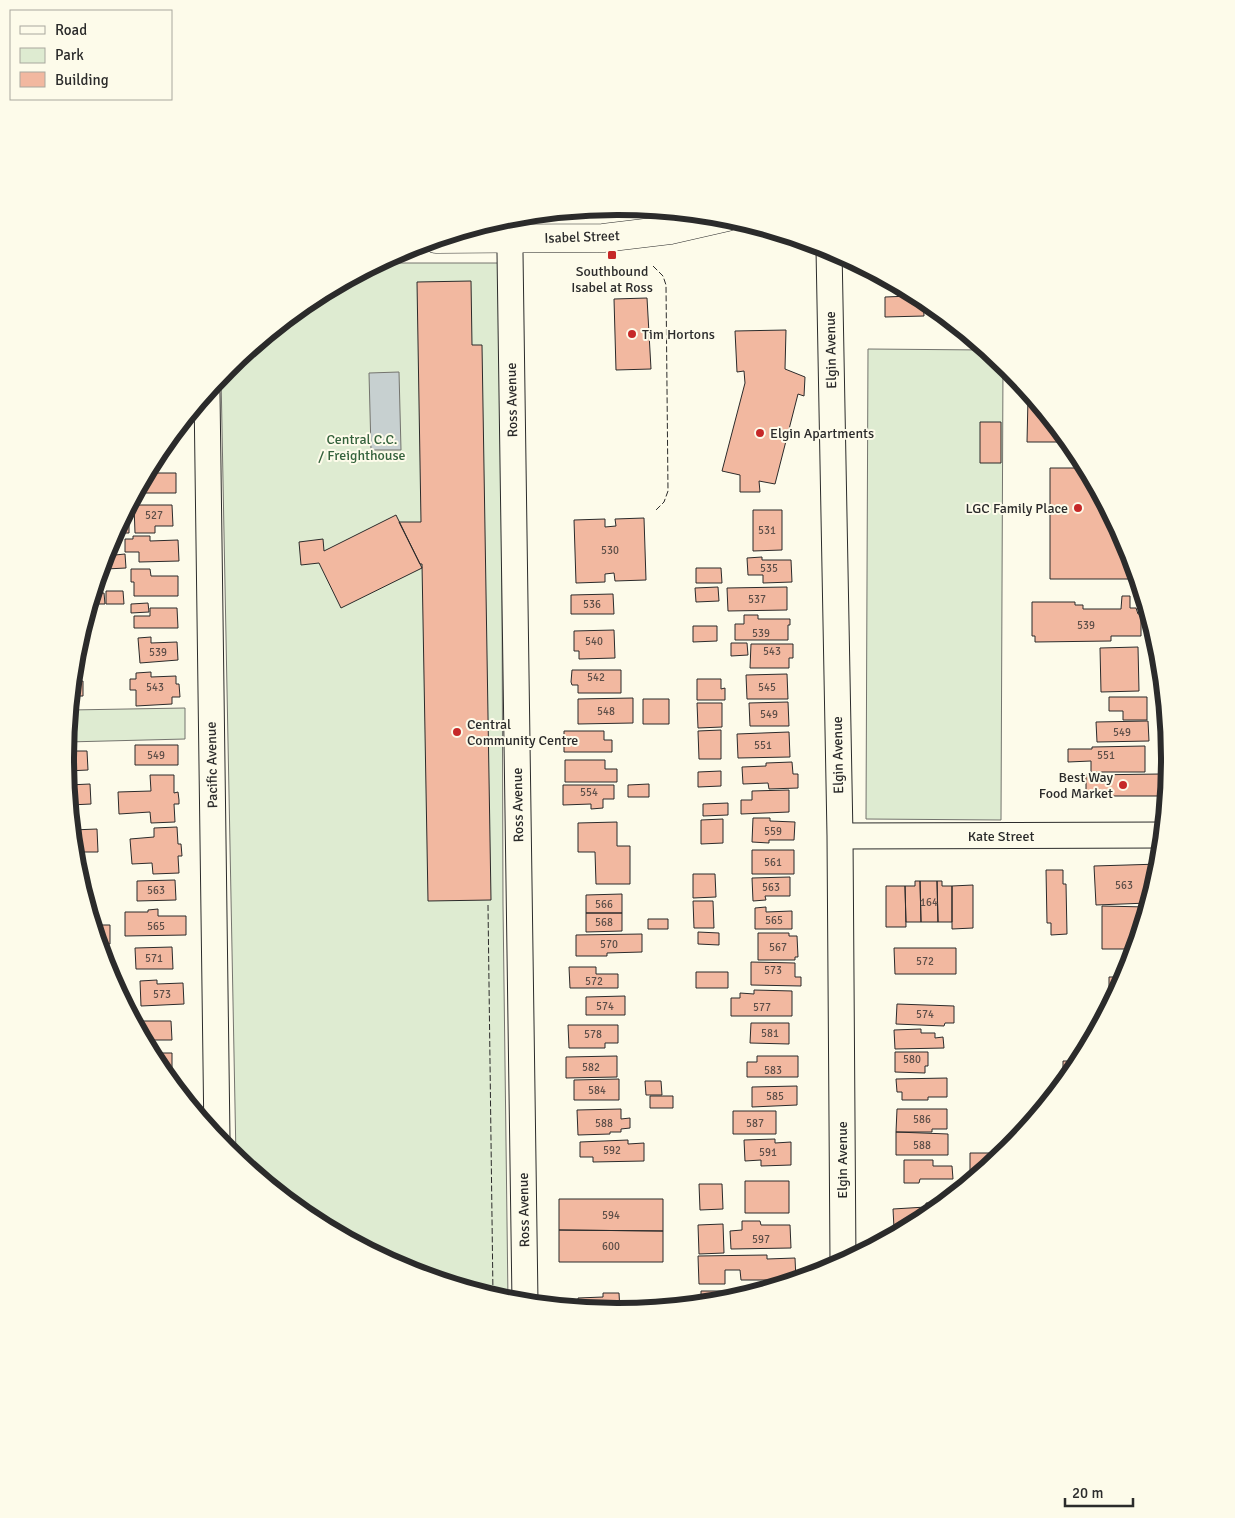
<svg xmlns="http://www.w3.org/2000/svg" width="1235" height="1518" font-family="Signika,sans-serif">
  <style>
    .green { fill: #deebd1; stroke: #74746e }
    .water { fill: #c7d0d0; stroke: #74746e }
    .building { fill: #f2b8a0; stroke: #2b2b2b }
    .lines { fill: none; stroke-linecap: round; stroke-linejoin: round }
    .minor-casing { stroke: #2b2b2b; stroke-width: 27 }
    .major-casing { stroke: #2b2b2b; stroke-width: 29 }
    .minor { stroke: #fdfbea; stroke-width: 25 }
    .major { stroke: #fdfbea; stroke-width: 28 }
    .fence { stroke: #2b2b2b; stroke-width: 1; stroke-dasharray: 6 2.5; stroke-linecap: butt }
    .poi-dot { fill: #c62828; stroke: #fdfbea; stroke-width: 2 }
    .labels { text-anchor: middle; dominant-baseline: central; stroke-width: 4; stroke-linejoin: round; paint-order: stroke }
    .number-label { font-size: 11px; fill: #5d4e48 }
    .street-label { font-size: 14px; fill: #2b2b2b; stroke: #fdfbea }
    .poi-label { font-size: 14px; fill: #2b2b2b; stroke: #fdfbea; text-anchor: start }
    .park-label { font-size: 14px; fill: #34623c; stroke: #fdfbea }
    .rim { fill: none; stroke: #2b2b2b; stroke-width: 6 }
  </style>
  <rect width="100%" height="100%" fill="#fdfbea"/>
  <!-- green -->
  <path class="green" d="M379 263H501L503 904 508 1300 406 1269 310 1218 236 1158 221 376 227 368 311 299Z
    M868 349 985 350 1003 364 1001 820 866 819Z
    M185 708V739L67 742 70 710Z"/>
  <!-- water -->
  <path class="water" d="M399 372 401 450H371L369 373Z"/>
  <!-- building -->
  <path class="building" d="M887 279 904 289H887Z
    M471 281 472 345H482L491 900 428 901 422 564H420L399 522H421L417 282Z
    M910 292 923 299 924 316 885 317V297L910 296Z
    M647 298 651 369 616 370 614 299Z
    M786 330 785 369 805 377 804 396 798 394 775 484 759 481 760 492H740V475L722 471 745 383 744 371 737 372 735 331Z
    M1028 398H1033L1068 441H1061V442H1027Z
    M980 422H1001V463H980Z
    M1050 468H1085L1128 548 1138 579H1050Z
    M149 473H176V493H137L144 479H149Z
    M134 505H172L173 526H155V533H135Z
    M753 510H782V550L753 551Z
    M126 513H129V533H115Z
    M396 515 422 568 341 608 319 563 301 565 299 542 323 539 324 551Z
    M644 518 646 580 615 581 614 573 605 574V582L576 583 574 520 605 519V527L616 526 615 519Z
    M133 536H150V541L178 540 179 561 139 562V552H125V539H133Z
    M125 554 126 568 106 569 105 556Z
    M762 557V560H791L792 582 763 583V575H748L747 558Z
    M696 568H721L722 583H696Z
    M131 569H150L151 576H178V596H134V582H131Z
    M718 587 719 601 696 602 695 588Z
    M787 587V610L728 611 727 588Z
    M106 591H123L124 604H106Z
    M93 593H104L105 604H90Z
    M613 594 614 614H571V595Z
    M1122 596H1130V608H1136L1138 614H1141V636H1111V641L1035 642V636H1032V602H1075V605H1083V609H1121Z
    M148 603 149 612 131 613V604Z
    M150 608H177L178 628H134V616H150Z
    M744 615H758V619H790V625H788V640H735V624H744Z
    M693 626H717V641L693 642Z
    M614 630 615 658 579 659V651H574V631Z
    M151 637V643L177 642 178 660 140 663 138 638Z
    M731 643H747L748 655 731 656Z
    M751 644H793V658H789V668H750Z
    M1138 647 1139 691 1101 692 1100 648Z
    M572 670H621V693H578V685H572L571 682Z
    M151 672V677L176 676V684H179L180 697H172V704L136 706V690H130V679H136V673Z
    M787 674 788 699H747L746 675Z
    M697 679H721V689L725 688V700H697Z
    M73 681H83V696H71Z
    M1109 697H1147V720H1123V711H1109Z
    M633 698V723L578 724V699Z
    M643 699H669V724H643Z
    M788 702 789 726H750L749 703Z
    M697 703H722V727L698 728Z
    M1148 721 1149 741 1097 742 1096 722Z
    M721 730V759H699L698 731Z
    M564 731H604V740H612V752H564Z
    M789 732 790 757 738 758 737 734Z
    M135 745H178V765H135Z
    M1145 746V772H1091V761L1068 762V749H1092V747Z
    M66 751H87L88 770 66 771Z
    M565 760H605V769H617V782H565Z
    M792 762 793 774H798V788L769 789 768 783 743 784 742 767 766 766V763Z
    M721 771V786L698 787V772Z
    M1160 774V796H1086V775Z
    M150 775H174V793L178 792 179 800V804H174L175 822 151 823 150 812 119 814 118 792 151 791Z
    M90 784 91 804 70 805 68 785Z
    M649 784V797H628V785Z
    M563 785H614V799H603V808L591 809V804L563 805Z
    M789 790V812L741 814V800H752V791Z
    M728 803V815L703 816V804Z
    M753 818H770V821L795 822 794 840H769V843L752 842Z
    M723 819V843L701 844V820Z
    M617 822V846H630V884H596L595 852H578V823Z
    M177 827 178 844H181L182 856H178L179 873 153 874 152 863 132 864 130 839 154 837V828Z
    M97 829 98 852H74L72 830Z
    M752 850H794V874H752Z
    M1160 864 1148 903 1096 905 1094 866Z
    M1046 870H1063V884H1066L1067 934 1051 935V923H1047Z
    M693 874H715L716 897 693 898Z
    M790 877V896H765L766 900 753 901 752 878Z
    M175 880 176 900 137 901V881Z
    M915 881H920L921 922H906L905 886H915Z
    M920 881H937L938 922H921Z
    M937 881H942V886H952V922H938Z
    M81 883H86L87 899H86Z
    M973 885V928L952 929V886Z
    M886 886H905L906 927H886Z
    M622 894V913H586V895Z
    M693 901H713L714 928H694Z
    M1102 906 1147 907 1134 949H1102Z
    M766 907V912L792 911V929H755V908Z
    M158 909V916H186V935L125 936V912H148V910Z
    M586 913H622V931L586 932Z
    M648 919H668V929H648Z
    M93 925H110V944H99Z
    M698 932 719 933V945L698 944Z
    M758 933H789V936H797L798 957H795V960H758Z
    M642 934V952L607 953V956H576V935Z
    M172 947 173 969H136L135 948Z
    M100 948H109V967H106Z
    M894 948H956V974H895Z
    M751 962 795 963V977H801V986L751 985Z
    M569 967H596V974H618V988H570Z
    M696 972H728V988H696Z
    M1109 977H1124L1112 1001H1109Z
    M157 980V984L183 983 184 1004 141 1006 140 981Z
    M754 990 792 991V1016H731V998H740V993L754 994Z
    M625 996V1015H586V997Z
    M897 1004 954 1006V1023H945L944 1026 896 1024Z
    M134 1021H171L172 1040H144Z
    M751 1023H789V1044L750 1043Z
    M568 1025H618V1043H605V1048H569Z
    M921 1029V1033H935V1038L943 1037 944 1048 895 1049 894 1030Z
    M895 1052H928V1066H925V1073L895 1072Z
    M151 1053H172V1075H166L158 1066Z
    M617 1056V1077L566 1078V1057Z
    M757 1056H798V1077H747V1062H757Z
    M1063 1061H1079L1063 1082Z
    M947 1078V1097H928V1100H902V1092H897L896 1079Z
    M619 1079V1100H574V1080Z
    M645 1081H661L662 1095H646Z
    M797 1086V1105L752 1107V1087Z
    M650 1096H673V1108H650Z
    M621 1109V1119L630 1118V1128L621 1129V1132H610V1134L578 1135 577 1110Z
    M897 1109H947V1129H932V1132H896Z
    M733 1111H776V1134H733Z
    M896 1132 948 1134V1155H896Z
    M775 1139V1143L791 1142V1165L761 1166V1160L745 1161 744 1140Z
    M628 1140V1144L644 1143V1161L593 1162V1157H580V1142Z
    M970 1153H995V1160L978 1174 970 1175Z
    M904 1160H933V1166H952L953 1179H920L919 1183H904Z
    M745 1181H789V1213H745Z
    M699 1184H722L723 1209 700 1210Z
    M559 1199H663V1231L559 1230Z
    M926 1203H940V1205L924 1219 907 1228H894L893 1209 926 1207Z
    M742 1221H760L761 1225H790L791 1248 731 1249 730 1231 742 1230Z
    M723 1224 724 1253 699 1254 698 1225Z
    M559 1230 663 1231V1262H559Z
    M767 1255V1259L795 1258 796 1280H741L740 1270H725V1284H699L698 1256Z
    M745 1286H775L744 1295Z
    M701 1291H723L724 1301 701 1303Z
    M603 1293H619L620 1311 578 1308V1298L603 1297Z"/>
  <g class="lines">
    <defs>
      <path id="minor" d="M512 217 510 253 525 1302
        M829 249 840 836 843 1262
        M207 393 217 1138
        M840 836 1163 835"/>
      <path id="major" d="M436 239 603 238 670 230 727 217"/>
    </defs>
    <!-- minor casing -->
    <use href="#minor" class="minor-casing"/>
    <!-- major casing -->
    <use href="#major" class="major-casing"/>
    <!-- minor -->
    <use href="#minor" class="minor"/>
    <!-- major -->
    <use href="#major" class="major"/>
    <!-- fence -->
    <path class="fence" d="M653 266 663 276 666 285 668 491 664 502 655 511
      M488 905 493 1296"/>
  </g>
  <!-- markers -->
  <g class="poi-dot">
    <rect x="607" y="250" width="10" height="10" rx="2.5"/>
    <circle cx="632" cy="334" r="5"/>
    <circle cx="760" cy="433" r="5"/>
    <circle cx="1078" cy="508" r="5"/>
    <circle cx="457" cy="732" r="5"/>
    <circle cx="1123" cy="785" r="5"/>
  </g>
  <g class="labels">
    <!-- number labels -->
    <g class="number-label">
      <text x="154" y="515">527</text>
      <text x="767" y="530">531</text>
      <text x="610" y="550">530</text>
      <text x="769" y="568">535</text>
      <text x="757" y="599">537</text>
      <text x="592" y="604">536</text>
      <text x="1086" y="625">539</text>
      <text x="761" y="633">539</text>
      <text x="594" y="641">540</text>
      <text x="772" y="651">543</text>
      <text x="158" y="652">539</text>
      <text x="596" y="677">542</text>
      <text x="155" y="687">543</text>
      <text x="767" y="687">545</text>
      <text x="606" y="711">548</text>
      <text x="769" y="714">549</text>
      <text x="1122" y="732">549</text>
      <text x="763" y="745">551</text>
      <text x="156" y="755">549</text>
      <text x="1106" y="755">551</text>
      <text x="589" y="792">554</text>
      <text x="773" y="831">559</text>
      <text x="773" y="862">561</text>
      <text x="1124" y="885">563</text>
      <text x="771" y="887">563</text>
      <text x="156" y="890">563</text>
      <text x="929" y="902">164</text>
      <text x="604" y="904">566</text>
      <text x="774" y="920">565</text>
      <text x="604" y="922">568</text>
      <text x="156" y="926">565</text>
      <text x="609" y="944">570</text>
      <text x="778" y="947">567</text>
      <text x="154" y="958">571</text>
      <text x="925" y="961">572</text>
      <text x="773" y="970">573</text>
      <text x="594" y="981">572</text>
      <text x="162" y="994">573</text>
      <text x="605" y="1006">574</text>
      <text x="762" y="1007">577</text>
      <text x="925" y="1014">574</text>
      <text x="770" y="1033">581</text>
      <text x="593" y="1034">578</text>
      <text x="912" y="1059">580</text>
      <text x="591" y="1067">582</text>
      <text x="773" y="1070">583</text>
      <text x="597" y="1090">584</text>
      <text x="775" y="1096">585</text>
      <text x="922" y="1119">586</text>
      <text x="604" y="1123">588</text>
      <text x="755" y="1123">587</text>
      <text x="922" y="1145">588</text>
      <text x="612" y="1150">592</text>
      <text x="768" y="1152">591</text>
      <text x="611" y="1215">594</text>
      <text x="761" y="1239">597</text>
      <text x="611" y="1246">600</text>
    </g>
    <!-- street labels -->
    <g class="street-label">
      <text transform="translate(582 237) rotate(-2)">Isabel Street</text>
      <text transform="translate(831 350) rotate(-91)">Elgin Avenue</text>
      <text transform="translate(512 400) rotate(-91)">Ross Avenue</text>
      <text transform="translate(838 755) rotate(-91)">Elgin Avenue</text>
      <text transform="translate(212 765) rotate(-91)">Pacific Avenue</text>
      <text transform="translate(518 805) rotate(-91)">Ross Avenue</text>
      <text x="1001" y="836">Kate Street</text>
      <text transform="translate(842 1160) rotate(-90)">Elgin Avenue</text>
      <text transform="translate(524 1210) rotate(-91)">Ross Avenue</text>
    </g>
    <!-- poi labels -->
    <g class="poi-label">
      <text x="612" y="271" text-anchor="middle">Southbound<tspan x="612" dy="16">Isabel at Ross</tspan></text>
      <text x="642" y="334">Tim Hortons</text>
      <text x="770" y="433">Elgin Apartments</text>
      <text x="1068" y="508" text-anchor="end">LGC Family Place</text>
      <text x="467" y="724">Central<tspan x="467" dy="16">Community Centre</tspan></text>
      <text x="1113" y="777" text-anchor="end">Best Way<tspan x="1113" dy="16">Food Market</tspan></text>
    </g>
    <!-- park labels -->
    <g class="park-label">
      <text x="362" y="439">Central C.C.<tspan x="362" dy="16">/ Freighthouse</tspan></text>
    </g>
  </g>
  <!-- crop -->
  <path d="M0 0H1235V1518H0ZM617 215H618A543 543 0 0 1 1161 758V760A543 543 0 0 1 618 1303H617A543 543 0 0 1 74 760V758A543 543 0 0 1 617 215Z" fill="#fdfbea" fill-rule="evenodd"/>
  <path class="rim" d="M617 215H618A543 543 0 0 1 1161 758V760A543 543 0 0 1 618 1303H617A543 543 0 0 1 74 760V758A543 543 0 0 1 617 215Z"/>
  <!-- legend -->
  <rect x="10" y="10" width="162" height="90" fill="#fdfbea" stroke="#a9a89e"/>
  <rect x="20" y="26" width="25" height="8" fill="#fdfbea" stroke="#a9a89e"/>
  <text x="55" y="35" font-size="15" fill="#2b2b2b">Road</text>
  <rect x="20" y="48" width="25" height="15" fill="#deebd1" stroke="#a9a89e"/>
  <text x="55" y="60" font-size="15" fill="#2b2b2b">Park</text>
  <rect x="20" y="72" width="25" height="15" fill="#f2b8a0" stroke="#a9a89e"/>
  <text x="55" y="85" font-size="15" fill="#2b2b2b">Building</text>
  <!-- scale -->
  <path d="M1065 1498v8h68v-8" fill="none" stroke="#2b2b2b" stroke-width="2.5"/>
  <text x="1072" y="1498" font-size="15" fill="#2b2b2b" stroke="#fdfbea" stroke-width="4" paint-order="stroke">20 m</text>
</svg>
